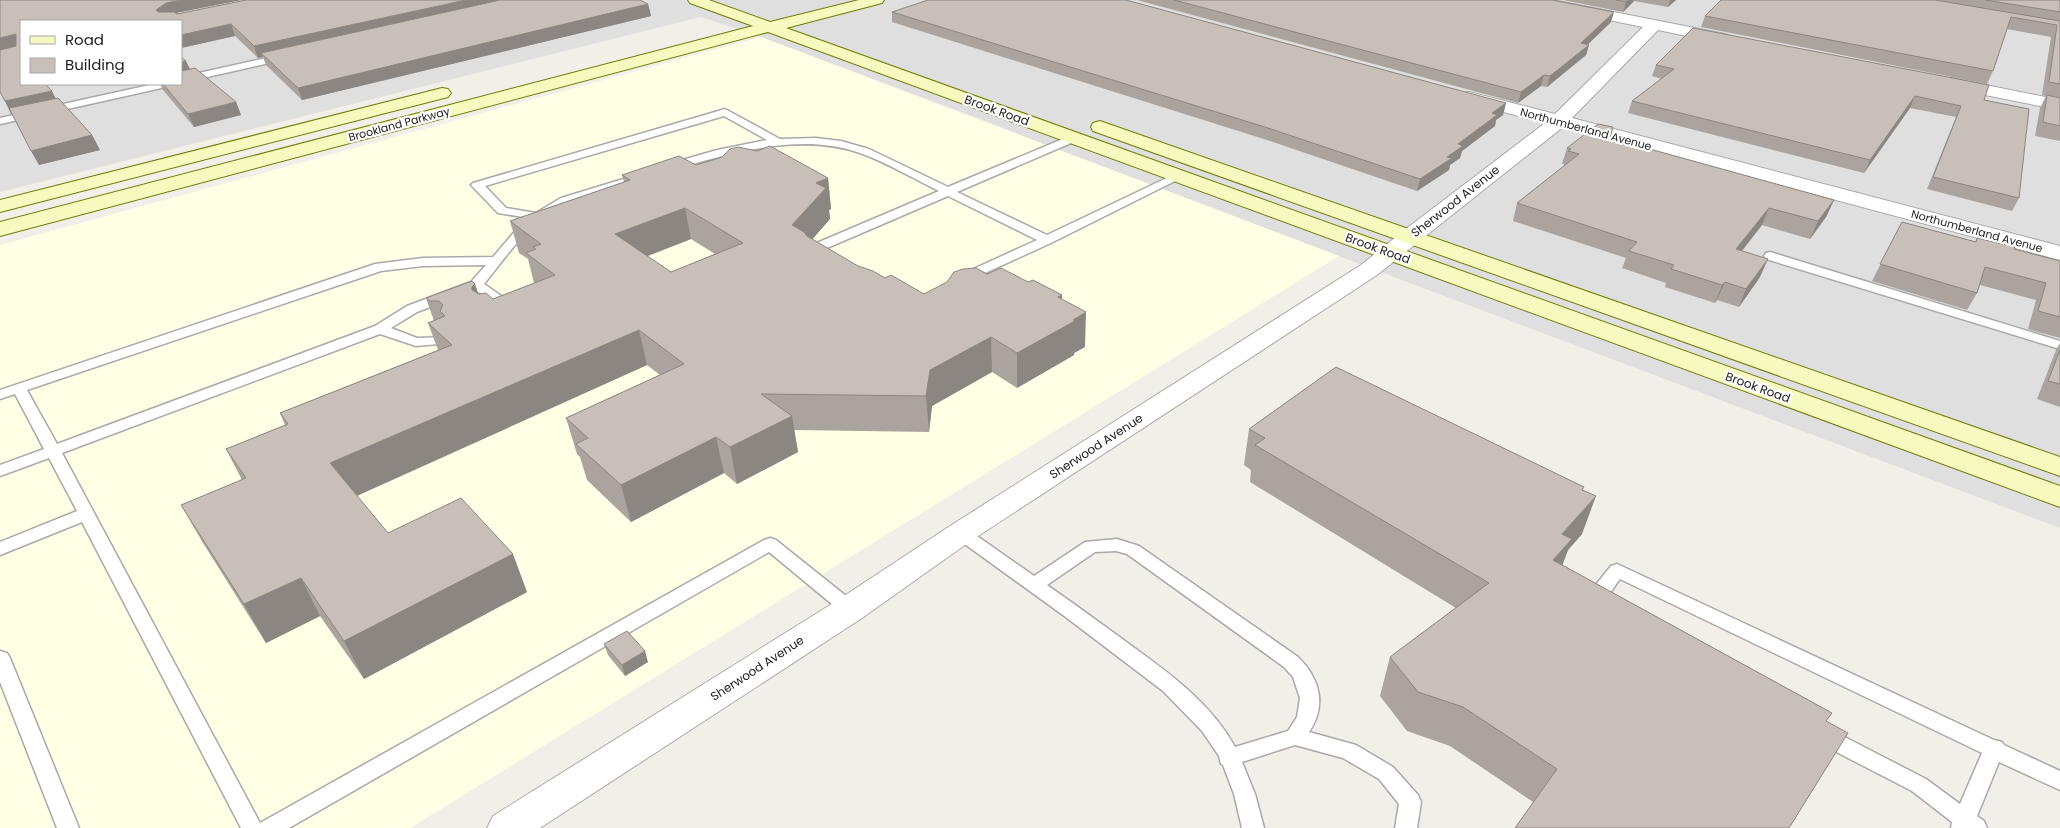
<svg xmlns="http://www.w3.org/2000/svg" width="2060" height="828" font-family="Poppins,sans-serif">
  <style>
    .residential { fill: #e0dfdf; fill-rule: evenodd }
    .education { fill: #ffffe5 }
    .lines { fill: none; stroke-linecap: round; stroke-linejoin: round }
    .service-casing { stroke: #a9a9a9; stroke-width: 3 }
    .minor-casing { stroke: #a9a9a9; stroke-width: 2 }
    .tertiary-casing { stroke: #a9a9a9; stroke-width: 2 }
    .secondary-casing { stroke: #707d05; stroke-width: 2 }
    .service { fill: #fff; fill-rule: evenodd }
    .minor { fill: #fff; fill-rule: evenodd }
    .tertiary { fill: #fff; fill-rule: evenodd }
    .secondary { fill: #f7fabf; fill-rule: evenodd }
    .wall { fill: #aba49e; fill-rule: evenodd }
    .shaded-wall { fill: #8b8681 }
    .building { fill: #c7bfb8; stroke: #8b8681; fill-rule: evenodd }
    .labels { text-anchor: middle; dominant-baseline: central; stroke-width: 4.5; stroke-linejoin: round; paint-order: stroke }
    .far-street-label { font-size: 11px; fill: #222; stroke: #fff }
    .street-label { font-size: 12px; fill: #222; stroke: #fff }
  </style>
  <rect width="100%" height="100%" fill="#f2efe9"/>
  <!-- residential -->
  <path class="residential" d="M0 0H1905L2060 27V528L1057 150 996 125 761 37 701 17 0 192ZM21 21H181V84H21Z"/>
  <!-- education -->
  <path class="education" d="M761 37 1339 256 410 828H0V245Z"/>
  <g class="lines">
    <defs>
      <path id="service" d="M284 54 287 55V59L181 83V77Z
        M154 84H171L166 87 0 124V118Z
        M725 109 780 139 816 138 841 141 869 149 948 187 1070 136H1078L1079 138 1078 140 957 192 1047 235 1175 174 1179 173 1185 176 1051 243 963 283 957 279 958 276 1037 240 948 196 820 251 817 254 816 261H808L805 253 812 245 939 191C914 179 886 162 860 153 796 131 731 155 669 170L665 169 664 167 665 165 717 150 767 140 724 116 485 186 506 208 536 213 561 198 643 173 649 176 647 178C620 187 579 195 555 209 526 227 505 258 484 284L507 300 509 313 505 318H495L493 315 495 312 494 302 475 290 417 312 391 328 417 338 451 337 453 340 451 343 416 346 380 334 62 453 260 823 764 540 770 538 776 540 856 604 859 609 856 614 850 616 844 614 769 552 289 828H241L82 522 0 555V542L77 511 49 458 0 476V465L44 449 15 394 0 399V390L375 264 423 258 493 257 522 223 529 218 498 213 473 187 471 185 473 183ZM486 265 471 282 407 306 375 326 57 444 27 390 381 271 423 266Z
        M1770 252 2060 341V349L1766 259 1764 256 1766 253Z
        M961 527 967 529 1034 576 1085 542 1117 539 1139 546 1298 657C1320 678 1327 706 1309 732L1356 745 1393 767 1418 795 1421 802 1417 828H1395L1399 804 1379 779 1343 758 1295 745 1242 762 1255 794 1264 828H1242L1234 794 1223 765 1221 764 1219 756 1202 731 1163 691 1067 618 955 537 953 533 955 529ZM1116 551 1127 554 1284 667 1293 677 1300 698 1297 717 1288 731 1235 747C1210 701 1166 671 1125 641 1099 622 1073 603 1047 585L1095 552Z
        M1617 564 1994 740 2002 742 2004 745 2060 771V790L1999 762 1977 816 1984 821 1987 828H1951L1952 822 1912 791 1817 742 1814 736 1817 730 1824 728 1831 730 1926 779 1960 804 1982 753 1620 579C1611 590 1602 612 1586 607L1583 602 1586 597 1611 566Z
        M0 651 7 653 10 658 79 828H57L0 682Z"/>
      <path id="minor" d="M1523 0H1553L1725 34 1731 36 1733 39 1731 42 1725 44 1658 30 1572 118 2060 246V260L1563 127 1418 242 1410 244 1402 242 1399 237 1402 232 1545 123 1463 101 1460 97 1463 93 1469 92 1555 114 1643 27 1530 4 1525 3Z
        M1951 78 2060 100V110L1945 87 1942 83 1945 79Z"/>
      <path id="tertiary" d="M1410 230 1418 232 1421 237 1418 242 1377 275 972 540 862 618 540 828H487L493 816 838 600 950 526 1361 265 1402 232Z"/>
      <path id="secondary" d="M688 0H709L770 22 859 0H884L882 3 786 28 2060 486V507L768 32 0 236V222L753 26 690 3Z
        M442 88 448 89 451 93 448 97 0 212V200Z
        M1100 121 2060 457V476L1093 131 1091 127 1093 123Z"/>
    </defs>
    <!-- service casing -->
    <use href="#service" class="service-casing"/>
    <!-- minor casing -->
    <use href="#minor" class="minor-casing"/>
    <!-- tertiary casing -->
    <use href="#tertiary" class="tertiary-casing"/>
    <!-- secondary casing -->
    <use href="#secondary" class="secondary-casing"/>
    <!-- service -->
    <use href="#service" class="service"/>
    <!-- minor -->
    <use href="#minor" class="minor"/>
    <!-- tertiary -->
    <use href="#tertiary" class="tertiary"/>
    <!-- secondary -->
    <use href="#secondary" class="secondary"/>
  </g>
  <!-- wall -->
  <path class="wall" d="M1137 0H1552L1611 22 1588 44 1589 45 1586 55 1547 87 1541 86 1518 103Z
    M1563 0H1676L1668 7 1634 1 1623 12Z
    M1721 0H2060V141L2035 136 2040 108 2046 96 2042 95 2051 37 2007 29 1993 71 1987 84 1701 27 1705 16Z
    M648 4 651 16 302 100 266 65 263 57 258 58 235 36 181 48V21L21 84 56 98 92 135 100 150 39 165 0 92 176 13 177 14Z
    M892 12 1506 103 1503 115 1496 120 1495 126 1462 151 1460 158 1450 165 1449 170 1417 191 1267 140 892 22Z
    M186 61 190 69 236 102 241 115 194 127 163 90 160 84H181Z
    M1656 65 1984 100 2019 198 2012 211 1927 189 1956 117 1910 108 1864 173 1628 113 1632 101 1662 79 1652 76Z
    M1610 138 1834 200 1826 217 1810 239 1762 225 1742 251 1760 277 1739 307 1717 300 1715 303 1665 287 1666 283 1622 268 1626 258 1513 221 1517 203 1564 166V164H1562L1567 148Z
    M696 165 828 178 831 209 829 210 830 219 812 239 858 266 885 278 924 294 987 274 1028 282 1062 295V300L1085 347 1074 353V355L1017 388 992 372 932 406 929 432 794 430 798 452 737 484 724 473 631 522 587 480 580 457 577 454 566 418 660 375 647 365 357 496 388 533 527 592 364 679 320 616 266 643 203 543 181 505 242 480 226 449 285 425 280 413 438 350 428 323 434 321 426 298 475 284 478 293 493 299 534 283 528 259 519 253 510 221 624 182 622 175ZM691 239 715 254 671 272 647 256Z
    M1902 222 1975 242 1977 238 2014 249 2060 261V338L2028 329 2036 300 1980 285 1977 293 1967 310 1872 281Z
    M2060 343V407L2037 399 2056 350Z
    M1249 429 1583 490 1582 534 1568 550 1562 565 1832 713 1533 802 1450 746 1407 731 1380 696 1390 657 1456 608 1250 482 1251 470 1244 465Z
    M604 644 648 662 625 676 608 655Z"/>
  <!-- shaded-wall -->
  <path class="shaded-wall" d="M181 0H242L171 14 161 21 156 10 166 3Z
    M466 0H519L261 53 263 57 258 58 254 46Z
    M1628 0H1634V1L1623 12 1626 2Z
    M1670 0H1676L1668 7Z
    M648 4 651 16 302 100 298 88Z
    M1614 12 1611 22 1578 54 1581 43Z
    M231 24 235 36 181 48V35Z
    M16 34 21 46 0 52V38Z
    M1589 45 1586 55 1547 87 1550 76Z
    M186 61 191 73 181 75V62Z
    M1544 75 1541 86 1518 103 1521 92Z
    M52 91 58 103 11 114 5 101Z
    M1915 96 1910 108 1864 173 1870 160Z
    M236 102 241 115 194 127 188 114Z
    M1506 103 1503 115 1496 120 1495 126 1462 151 1460 158 1450 165 1449 170 1417 191 1420 179 1447 157 1458 144 1492 113Z
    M92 135 100 150 96 151 39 165 31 151Z
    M828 178 831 209 829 210 830 219 797 257 792 225 816 183Z
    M1834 200 1826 217 1810 239 1818 221Z
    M685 208 691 239 622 266 615 234Z
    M1769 208 1762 225 1729 267 1736 249Z
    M1768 259 1760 277 1739 307 1746 289Z
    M1725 282 1717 300 1715 303 1722 285Z
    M475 284 486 318 472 290V287Z
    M1062 295 1061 329 1073 320 1086 312 1085 347 1074 353V355L1017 388V353L1058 297Z
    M639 330 647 365 347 500 330 463Z
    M991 337 992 372 932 406 929 432 926 396 930 370Z
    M792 416 798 452 737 484 730 447Z
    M716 437 724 473 631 522 621 485Z
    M1596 496 1582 534 1568 550 1558 577 1539 598 1562 534Z
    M513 554 527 592 364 679 344 641Z
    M301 578 320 616 266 643 244 604Z
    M645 651 648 662 625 676 622 665Z"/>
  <!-- building -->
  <path class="building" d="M0 0H181L166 3 156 10 158 12H174L177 14 246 0H466L254 46 231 24 181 35V21H21V84H45L52 91 5 101 0 92V50L16 46V34L0 38Z
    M500 0H640L648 4 298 88 261 53Z
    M928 0H1126L1506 103 1492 113 1497 115 1458 144 1463 146 1447 157 1452 158 1420 179 1268 128 892 12Z
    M1174 0H1552L1614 12 1581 43 1589 45 1550 76 1544 75 1521 92Z
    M1616 0H1628L1626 2Z
    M1721 0H1935L2060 21V84L2049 82 2057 25 2011 17 1993 71 1705 16Z
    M1985 0H2060V12Z
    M1693 28 1989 85 1984 100 2029 109 2019 198 1933 177 1961 106 1915 96 1870 160 1632 101 1674 69 1656 65Z
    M181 57 186 61 181 62Z
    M195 68 236 102 188 114 163 84H181V71Z
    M2047 95 2060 98V126L2043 122Z
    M58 98 92 135 31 151 9 108Z
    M1598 124 1613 127 1610 138 1834 200 1818 221 1769 208 1736 249 1768 259 1746 289 1725 282 1722 285 1671 269 1674 265 1629 251 1637 242 1517 203 1579 154 1568 151 1571 149 1567 148Z
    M770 146 828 178 816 183 826 188 792 225 804 232 807 236 858 266 873 271 885 278 891 275 924 294 947 282 954 272 963 269 976 268 987 274 1001 268 1028 282 1033 280 1062 295 1058 297 1086 312 1073 320 1075 321 1017 353 991 337 930 370 926 396 761 394 792 416 730 447 716 437 621 485 576 444 588 438 566 418 684 364 639 330 330 463 388 533 461 498 513 554 344 641 301 578 244 604 181 505 246 478 226 449 288 424 280 413 452 345 428 323 445 316 440 311 443 305 439 301H430L426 298 472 281 475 284 472 287V290L479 294 486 293 493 299 555 275 526 253 536 249 533 247 541 244 510 221 630 180 622 175 679 156 696 165 722 157 730 149 738 147 757 151ZM685 208 743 243 671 272 615 234Z
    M1902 222 1976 242 1977 238 2015 247 2014 249 2060 261V317L2038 311 2046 283 1985 267 1977 293 1880 264Z
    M2060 350V384L2048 381Z
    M1336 367 1584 487 1582 490 1596 496 1562 534 1572 539 1553 560 1832 713 1826 721 1848 733 1789 828H1515L1557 769 1463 707 1418 692 1390 657 1489 583 1255 445 1265 438 1249 429Z
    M627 631 645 651 622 665 604 644Z"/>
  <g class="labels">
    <!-- far-street labels -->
    <g class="far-street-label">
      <text transform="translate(399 124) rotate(-15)">Brookland Parkway</text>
      <text transform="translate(1586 129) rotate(15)">Northumberland Avenue</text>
      <text transform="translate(1977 231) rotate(15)">Northumberland Avenue</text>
    </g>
    <!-- street labels -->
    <g class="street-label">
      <text transform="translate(997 110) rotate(20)">Brook Road</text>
      <text transform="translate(1455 201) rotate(-38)">Sherwood Avenue</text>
      <text transform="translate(1378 248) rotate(20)">Brook Road</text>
      <text transform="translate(1758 387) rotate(20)">Brook Road</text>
      <text transform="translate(1096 446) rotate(-33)">Sherwood Avenue</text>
      <text transform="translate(757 668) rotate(-33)">Sherwood Avenue</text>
    </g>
  </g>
  <!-- legend -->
  <rect x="20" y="20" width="162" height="65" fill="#ffffff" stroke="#a7a7a7"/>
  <rect x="30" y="36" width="25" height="8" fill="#f7fabf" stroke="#a7a7a7"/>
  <text x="65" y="45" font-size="15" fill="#222222">Road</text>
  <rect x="30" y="58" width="25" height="15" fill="#c7bfb8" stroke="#a7a7a7"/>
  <text x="65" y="70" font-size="15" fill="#222222">Building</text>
</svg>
